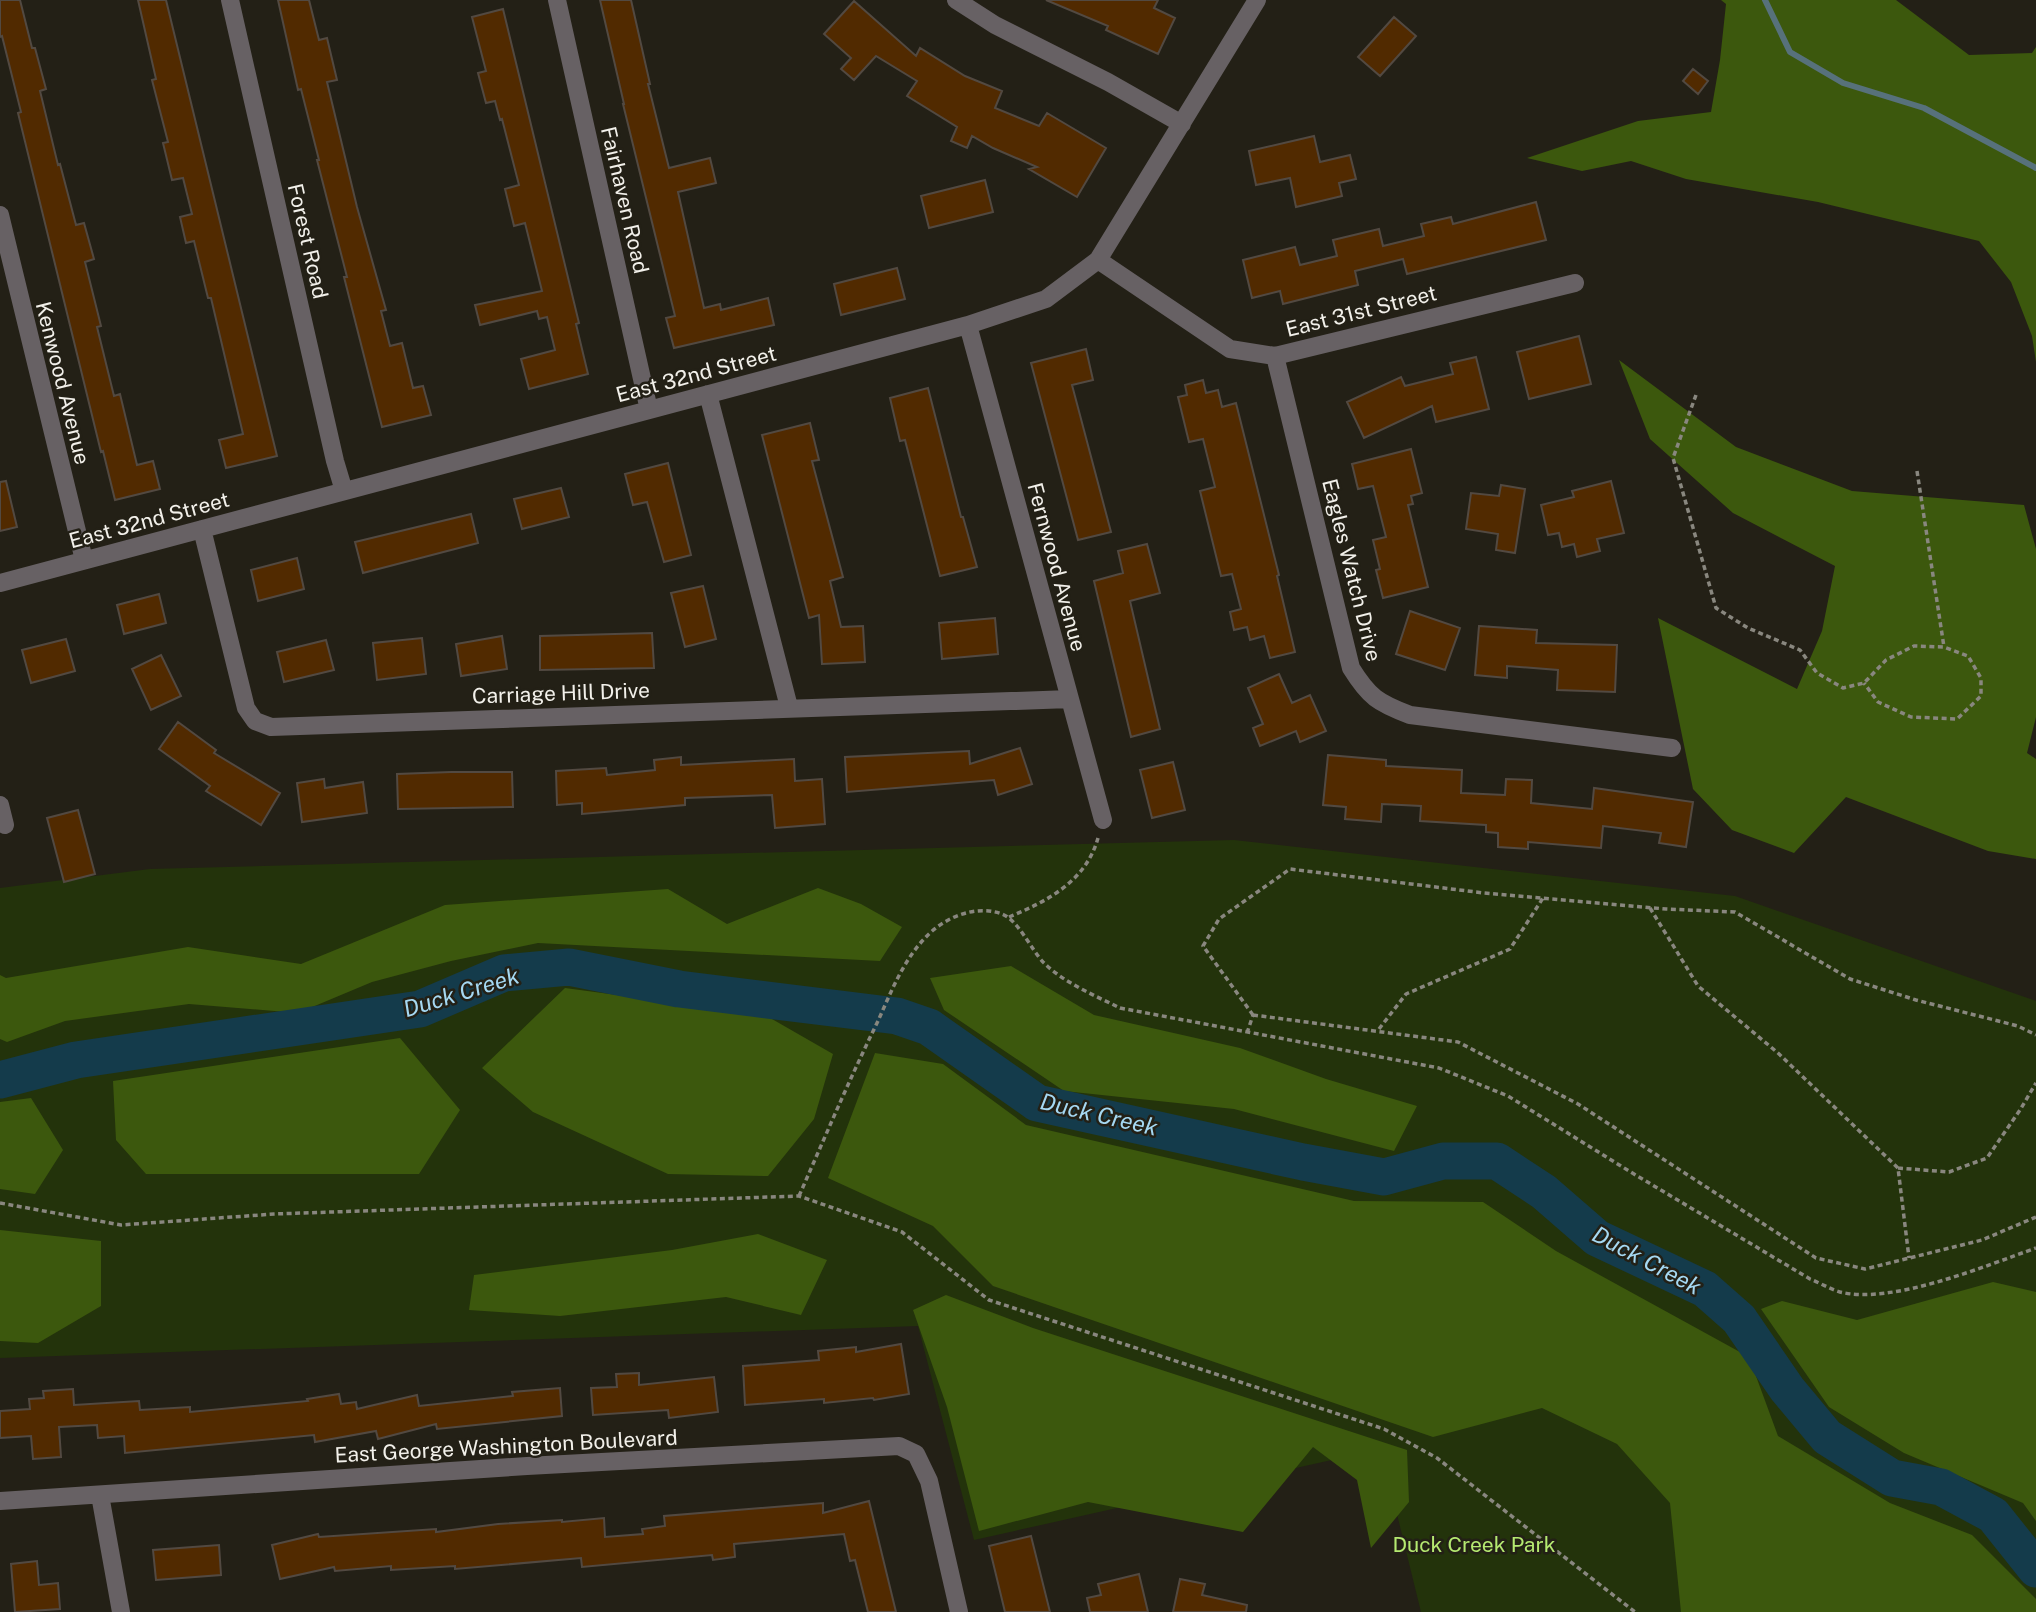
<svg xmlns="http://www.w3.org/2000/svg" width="2036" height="1612" font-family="'Public Sans',sans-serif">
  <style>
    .green { fill: #23330b }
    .forest { fill: #3c580d }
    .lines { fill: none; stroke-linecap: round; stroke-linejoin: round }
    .stream { stroke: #57717b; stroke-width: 6 }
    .river { stroke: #143b4b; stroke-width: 37 }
    .building { fill: #512a00; stroke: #524941; stroke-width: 2 }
    .path { stroke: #89877f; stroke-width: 3.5; stroke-dasharray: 5 3.5; stroke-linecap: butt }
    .street { stroke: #676164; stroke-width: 18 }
    .labels { text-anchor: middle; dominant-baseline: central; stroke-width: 5; stroke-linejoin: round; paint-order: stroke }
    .street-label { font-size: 21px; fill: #f2f0ea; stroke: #232016 }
    .park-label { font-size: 21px; fill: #b5e971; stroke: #232016 }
    .water-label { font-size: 23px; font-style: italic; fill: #a5d8f2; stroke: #232016 }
  </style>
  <rect width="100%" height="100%" fill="#232016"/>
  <!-- green -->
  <path class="green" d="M1234 840 1735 896 2036 1001V1612H1421L1381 1449 974 1540 918 1326 0 1358V888L150 869Z"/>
  <!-- forest -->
  <path class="forest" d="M1721 0H1896L1969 55 2032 53 2036 47V362L2032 336 2011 282 1979 241 1818 202 1686 179 1631 161 1582 171 1527 158 1638 121 1711 112 1720 60 1726 4Z
    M1619 360 1736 447 1852 491 2024 505 2036 549V717L2027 753 2036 759V859L1988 851 1846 797 1794 853 1732 830 1693 789 1658 618 1797 689 1822 631 1835 566 1733 513 1650 439Z
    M818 888 861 904 902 927 880 961 538 943 451 961 372 982 298 1013 189 1004 65 1021 7 1042 0 1039V975L6 978 188 947 301 964 445 905 668 889 727 924Z
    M1011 966 1094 1015 1240 1048 1326 1079 1417 1106 1394 1151 1234 1109 1064 1091 944 1010 930 978Z
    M565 988 765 1015 833 1054 814 1119 768 1176 668 1174 533 1112 482 1068Z
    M400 1038 460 1110 419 1174H146L116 1140 113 1081Z
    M875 1053 943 1064 1026 1125 1354 1201 1483 1202 1556 1251 1749 1357 1778 1436 1890 1503 1972 1535 2036 1599V1612H1681L1670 1503 1617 1444 1542 1408 1433 1437 993 1286 933 1226 828 1178Z
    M31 1098 63 1150 35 1194 0 1189V1102Z
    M0 1230 101 1241V1306L38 1343 0 1341Z
    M758 1234 827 1260 801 1315 726 1297 560 1316 469 1310 474 1275 672 1250Z
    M1993 1282 2036 1292V1521L2023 1503 1904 1453 1829 1407 1761 1309 1782 1301 1857 1320Z
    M946 1295 1033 1328 1407 1450 1409 1502 1371 1548 1357 1480 1313 1447 1243 1532 1088 1502 979 1531 947 1407 913 1310Z"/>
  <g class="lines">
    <!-- stream -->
    <path class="stream" d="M1765 0 1790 52 1843 83 1924 108 2036 168"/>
    <!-- river -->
    <path class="river" d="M0 1080 76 1060 420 1009 504 973 569 967 679 989 897 1016 929 1027 1037 1103 1303 1162 1384 1177 1443 1161H1497L1544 1192 1597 1238 1705 1289 1739 1319 1787 1389 1827 1437 1892 1478 1941 1487 1993 1515 2036 1569"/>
  </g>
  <!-- building -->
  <path class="building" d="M0 0H20L32 48H35L46 89 40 91 58 165 60 164 76 225 84 223 94 259 85 262 101 326 97 327 114 396 120 394 137 465 153 461 160 489 115 500 103 451 101 452 18 113 21 112 2 36 0 37Z
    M138 0H166L277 456 226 468 219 440 243 434 211 298H208L194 241 186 243 180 217 192 214 183 178 172 180 163 143 168 142 152 80 156 79Z
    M278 0H309L319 40 327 38 337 80 327 82 357 207 386 310 381 311 390 346 402 343 413 388 423 386 431 415 382 427 344 277H347L317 160H319L301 89 298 90Z
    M600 0H631L650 84H648L669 168 710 158 716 183 678 192 704 308 720 304 721 310 768 298 774 325 674 348 666 318 675 316 623 104H624Z
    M1046 0H1158L1154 8 1175 18 1158 54 1106 30 1108 26Z
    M854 1 916 56 920 48 965 76 1002 91 995 108 1039 126 1047 113 1106 148 1077 197 1029 169 1037 167 993 148 972 136 967 148 951 141 957 127 907 96 917 81 876 56 854 80 841 69 851 58 824 34Z
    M503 9 579 323 576 324 588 374 529 389 521 359 555 350 547 317 539 319 537 311 480 325 475 305 542 291 525 223 514 226 505 189 519 185 502 119 500 120 495 101 486 103 478 73 486 71 472 17Z
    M1394 17 1416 36 1380 76 1358 57Z
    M1693 69 1708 81 1698 94 1683 81Z
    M1314 136 1320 162 1350 155 1356 179 1339 183 1342 196 1296 207 1290 178 1256 185 1249 151Z
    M985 180 993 212 929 228 921 196Z
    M1536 202 1546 240 1407 274 1403 259 1355 271 1358 285 1283 304 1280 291 1252 298 1243 260 1295 247 1300 265 1337 256 1333 240 1379 229 1383 246 1424 236 1421 224 1451 217 1453 224Z
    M897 268 905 299 841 315 834 284Z
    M1579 336 1591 384 1529 399 1517 352Z
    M1086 349 1093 380 1072 385 1111 532 1078 540 1031 363Z
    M1476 357 1489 409 1436 422 1432 406 1364 438 1347 402 1401 377 1405 386 1453 374 1450 363Z
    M1203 380 1206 393 1218 390 1222 407 1236 403 1279 575 1277 576 1295 652 1270 658 1264 636 1250 640 1247 627 1234 630 1230 612 1241 609 1232 574 1221 576 1200 491 1215 487 1203 439 1189 442 1178 397 1187 395 1185 385Z
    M928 388 961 517H963L977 567 940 576 905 440 900 441 890 398Z
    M810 423 819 460 812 461 843 577 830 581 841 627 863 626 865 662 822 664 819 615 809 618 762 435Z
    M1411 449 1422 493 1411 496 1413 504 1408 505 1428 587 1383 598 1376 570 1380 569 1373 540 1386 537 1373 486 1358 489 1352 464Z
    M668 463 691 555 664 562 647 502 633 505 625 474Z
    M6 481 17 527 0 531V482Z
    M1611 481 1624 533 1597 539 1600 551 1577 557 1574 544 1562 547 1559 533 1548 535 1541 505 1574 497 1572 491Z
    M1501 485 1525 489 1515 553 1496 550 1498 534 1466 529 1471 493 1499 496Z
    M561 488 569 517 522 529 514 499Z
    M471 514 478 543 363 573 355 542Z
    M1147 544 1160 593 1130 601 1160 729 1131 737 1094 581 1123 573 1118 551Z
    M297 558 304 589 258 601 251 570Z
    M703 586 716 639 685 647 671 593Z
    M159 594 166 623 124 634 117 605Z
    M1410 611 1460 628 1445 670 1396 654Z
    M995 618 998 654 942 659 939 623Z
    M1479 626 1537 630 1536 643 1617 645 1615 692 1557 690 1558 670 1507 666V678L1475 675Z
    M652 633 654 668 540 670V636Z
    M502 636 507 669 461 676 456 644Z
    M422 638 426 674 377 680 373 643Z
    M66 639 75 671 31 683 22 650Z
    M326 640 334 670 284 682 277 652Z
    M161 655 181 696 151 710 132 669Z
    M1279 674 1292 703 1310 695 1326 731 1300 742 1296 731 1260 746 1253 728 1263 724 1248 688Z
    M178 722 216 750 214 753 280 793 261 825 206 791 210 786 159 749Z
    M1020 748 1032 784 998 795 994 780 847 792 845 757 969 751 970 764Z
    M1328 755 1386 760V766L1462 770 1461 793 1505 795 1506 779 1532 780 1531 803 1592 809 1594 788 1693 802 1686 847 1659 843 1661 833 1603 826 1601 848 1528 842V849L1498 847V833L1486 832V825L1420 821 1421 806 1382 804 1381 822 1345 819 1346 807 1323 805Z
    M681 757V765L794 759 795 781 822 779 825 824 775 828 772 795 685 798V805L582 814V803L557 805 556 771 606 768 607 775 655 770 654 760Z
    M1173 762 1185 810 1152 818 1140 770Z
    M451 772H512L513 807 398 809 397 774Z
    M324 779 325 788 363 782 367 813 302 822 297 783Z
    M78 810 95 874 64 882 47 818Z
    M901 1344 909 1394 874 1400 873 1398 824 1403V1399L745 1405 743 1366 819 1360 818 1351 856 1347V1352Z
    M639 1373V1385L714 1377 718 1412 669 1418 668 1410 593 1415 591 1388 617 1387 616 1374Z
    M560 1388 562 1416 437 1429 436 1424 378 1439 376 1431 315 1442 314 1435 125 1453 124 1436 98 1438 97 1425 59 1427 61 1457 33 1459 31 1436 0 1438V1411L30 1409 29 1399 44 1398 43 1391 73 1389 74 1405 139 1401 140 1410 190 1407V1412L308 1401 307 1399 339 1394 341 1404 356 1402 357 1409 417 1395 419 1406 513 1396 512 1392Z
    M869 1501 896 1612H868L855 1560 850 1561 844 1534 734 1544 735 1557 713 1560 712 1555 582 1567 581 1558 455 1569V1566L391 1570V1566L335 1571 334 1567 280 1579 272 1545 318 1534 319 1537 436 1529V1532L498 1524 562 1520V1522L604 1518 605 1537 643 1534 642 1529 665 1526 664 1516 823 1503V1513Z
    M1031 1536 1050 1612H1005L989 1546Z
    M219 1545 221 1575 156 1580 153 1550Z
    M37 1561 39 1585 58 1583 60 1609 15 1612 11 1564Z
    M1139 1574 1148 1612H1090L1087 1598 1101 1595 1098 1584Z
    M1180 1579 1205 1584 1202 1595 1247 1605 1246 1612H1173Z"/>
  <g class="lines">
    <!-- path -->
    <path class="path" d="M1696 395 1673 458 1716 608 1748 628 1800 650 1817 673 1843 688 1864 683 1886 660 1914 646 1944 647 1968 656 1981 678V696L1957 719 1911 717 1878 702 1864 683
      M1917 471 1944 647
      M1650 908 1698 986 1778 1053 1898 1168 1909 1258
      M1009 917C1048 901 1086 881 1098 838
      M1253 1015 1203 946 1219 919 1290 869 1484 893 1666 909 1735 912 1850 979 1916 1000 2018 1026 2036 1035
      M1253 1015 1458 1042 1578 1104 1816 1258 1865 1269 1982 1240 2036 1217
      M1379 1029 1406 994 1510 949 1543 898
      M1247 1033 1253 1015
      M1898 1168 1949 1172 1987 1158 2020 1110 2036 1083
      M799 1196C825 1137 850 1078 878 1021 891 992 903 961 925 938 943 918 975 904 1002 914 1018 920 1031 949 1043 962 1064 983 1094 995 1120 1008L1439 1068 1508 1096 1629 1171 1810 1279C1820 1283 1830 1289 1840 1292 1892 1305 1985 1266 2036 1248
      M0 1203 121 1225 274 1214 799 1196 902 1232 989 1300 1384 1429 1437 1458 1635 1612"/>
    <!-- street -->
    <path class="street" d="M230 0 335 461 344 491
      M557 0 649 410
      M956 0 995 25 1108 82 1182 124
      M0 215 84 560
      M1098 260 1230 349 1275 356 1575 283
      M968 325 1103 820
      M1275 356 1351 668C1369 697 1378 703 1410 715L1672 748
      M708 394 789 707
      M202 529 246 708 255 721 271 727 1070 699
      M0 583 968 325 1046 299 1098 260 1257 0
      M0 805 5 825
      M100 1495 121 1612
      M0 1501 527 1466 899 1446 916 1454 929 1481 959 1612"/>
  </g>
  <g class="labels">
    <!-- street labels -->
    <g class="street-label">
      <text transform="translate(625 200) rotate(77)">Fairhaven Road</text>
      <text transform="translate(308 241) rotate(77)">Forest Road</text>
      <text transform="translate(1361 311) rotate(-14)">East 31st Street</text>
      <text transform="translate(696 374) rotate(-15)">East 32nd Street</text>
      <text transform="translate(63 383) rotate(76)">Kenwood Avenue</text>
      <text transform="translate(149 520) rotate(-15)">East 32nd Street</text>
      <text transform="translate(1057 567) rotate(75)">Fernwood Avenue</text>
      <text transform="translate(1352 570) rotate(76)">Eagles Watch Drive</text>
      <text transform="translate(561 693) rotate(-2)">Carriage Hill Drive</text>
      <text transform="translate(506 1446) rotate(-3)">East George Washington Boulevard</text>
    </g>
    <!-- park labels -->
    <g class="park-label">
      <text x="1474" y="1544">Duck Creek Park</text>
    </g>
    <!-- water labels -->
    <g class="water-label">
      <text transform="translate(461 992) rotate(-17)">Duck Creek</text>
      <text transform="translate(1099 1114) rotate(13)">Duck Creek</text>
      <text transform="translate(1647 1260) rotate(28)">Duck Creek</text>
    </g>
  </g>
</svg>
